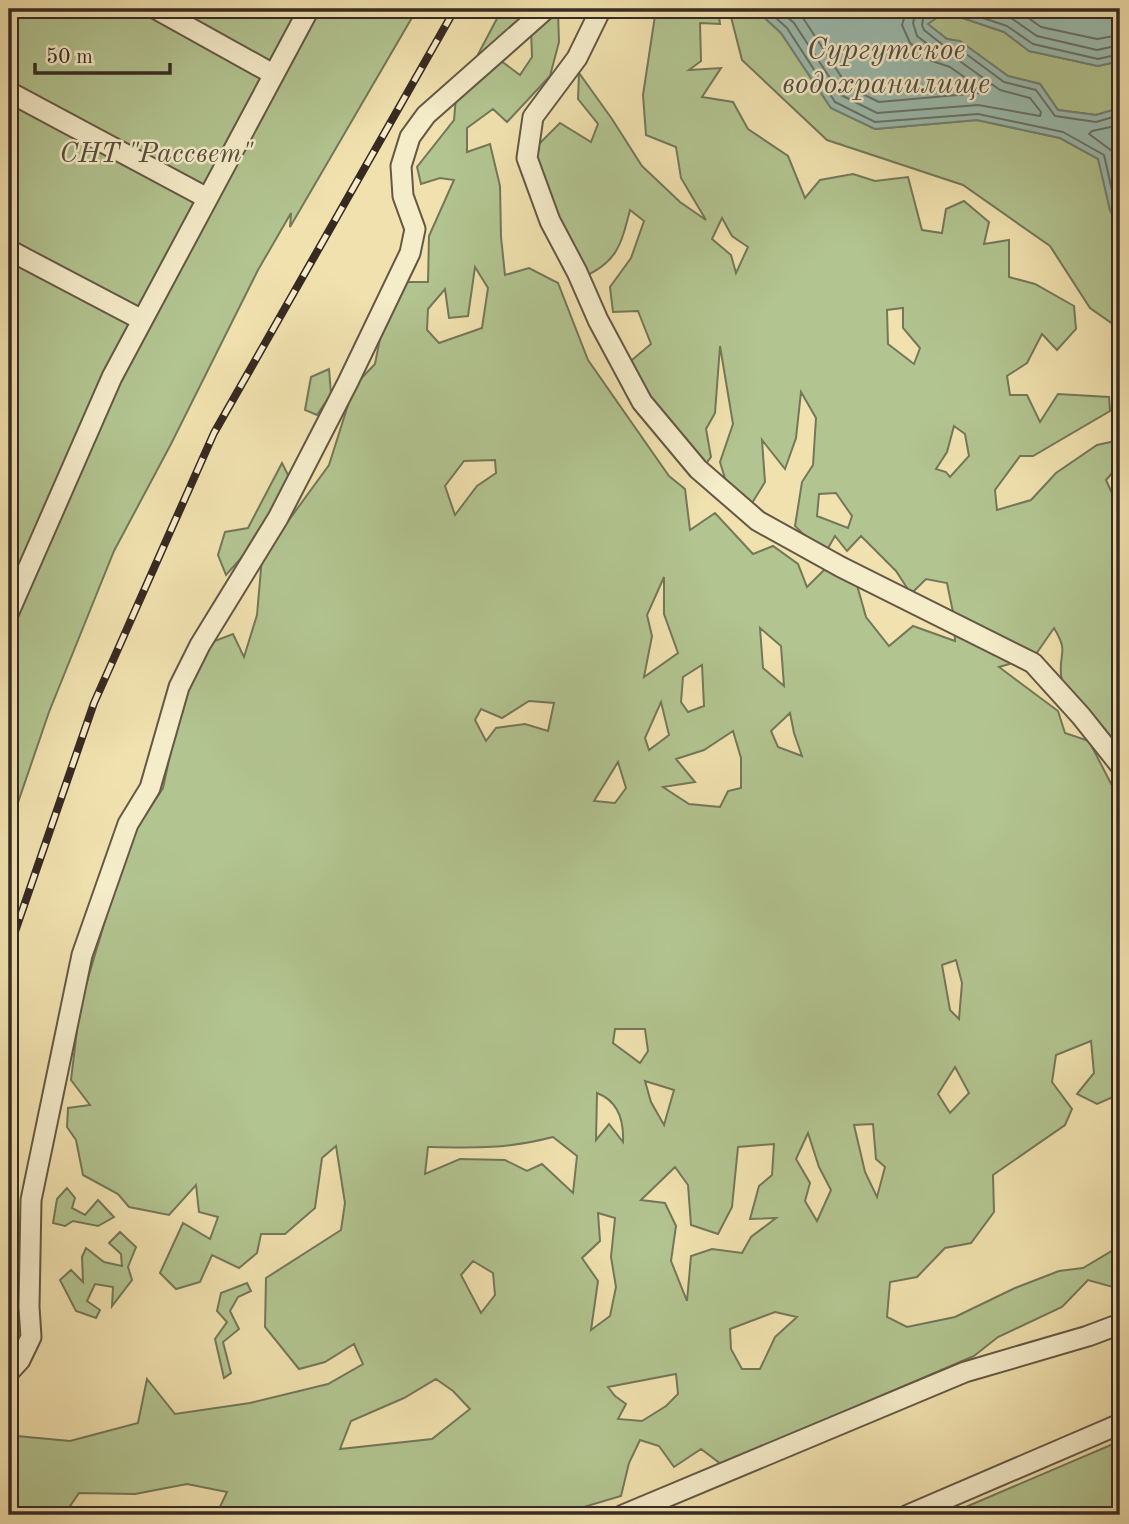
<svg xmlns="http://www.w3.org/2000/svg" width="1129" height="1524" font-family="'Old Standard TT',serif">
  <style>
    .green { fill: #b2c490; stroke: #74775a; stroke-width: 2; fill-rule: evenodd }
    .water { fill: #9bbcb0; stroke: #738278; stroke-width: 2 }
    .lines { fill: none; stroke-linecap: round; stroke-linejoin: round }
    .shore { stroke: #69736a; stroke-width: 2 }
    .minor-casing { stroke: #655846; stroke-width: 23 }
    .minor { stroke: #f5ecca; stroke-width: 19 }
    .rail-casing { stroke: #372a23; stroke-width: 8 }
    .rail { stroke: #f5ecca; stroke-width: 5; stroke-dasharray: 16; stroke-linecap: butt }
    .labels { text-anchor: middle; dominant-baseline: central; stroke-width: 5; stroke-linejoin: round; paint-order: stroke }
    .park-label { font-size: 28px; font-style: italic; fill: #56503e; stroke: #f5ecca }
    .water-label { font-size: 30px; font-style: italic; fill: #504e46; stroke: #f5ecca }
  </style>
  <rect width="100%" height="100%" fill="#f0e1ae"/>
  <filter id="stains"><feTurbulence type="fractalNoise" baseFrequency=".00286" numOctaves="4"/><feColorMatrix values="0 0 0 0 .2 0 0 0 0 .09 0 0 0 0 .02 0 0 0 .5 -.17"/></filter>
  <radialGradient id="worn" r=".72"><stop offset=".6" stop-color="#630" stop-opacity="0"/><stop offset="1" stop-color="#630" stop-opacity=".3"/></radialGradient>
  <!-- green -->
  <path class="green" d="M9 9H417L290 227 291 213 258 270 171 444 114 551 49 712 12 820 18 839 9 851Z
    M502 9H535L473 64Z
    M656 9H718L720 24 700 23 701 61 689 70 721 68 702 97 733 102 748 129 788 156 805 198 820 180 853 174 875 181 908 177 922 230 942 233 946 209 964 201 989 222 984 244 1009 240V277L1035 284 1074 306 1076 329 1057 350 1042 334 1027 363 1007 376 1010 395H1027L1040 422 1058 394 1109 397 1110 411 1033 456H1020L995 490 997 510 1031 500 1056 473 1097 445 1120 440V464L1106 480 1117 504 1112 533 1120 546V618L1116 619 1120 623V759C1100 737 1064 706 1061 675 1059 651 1069 653 1054 628L1034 657 999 667 1058 711 1065 733 1089 741 1120 801V1094L1097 1104 1077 1094 1094 1073 1091 1041 1056 1055 1052 1082 1072 1109 1065 1125 993 1175 994 1212 971 1243 945 1248 917 1277 890 1282 887 1317 907 1327 955 1317 1015 1288 1059 1271 1083 1268 1120 1246V1289L1088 1280 1062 1307 998 1337 974 1356 721 1464 701 1449 674 1467 659 1446 640 1440 629 1463 621 1496 557 1515H193L219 1509 227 1492 187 1484 135 1494 79 1493 64 1515H9V1404H13L17 1436 70 1441 138 1423 147 1379 175 1414 250 1403 328 1384 363 1364 354 1344 325 1362 299 1369 265 1327 266 1278 341 1230 345 1203 336 1146 322 1158 315 1208 285 1234H261L257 1253 239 1268 212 1255 200 1282 176 1289 160 1273 183 1223 210 1239 218 1217 199 1212 196 1185 169 1215 129 1207 118 1194 83 1175 76 1140 67 1127 68 1108 90 1105 71 1080 80 1005 129 840 163 788 181 704 212 642 233 634 244 657 257 615 262 557 329 465 354 386 375 364 384 318 406 282H428L429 236 454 180 440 178 421 184 417 167 454 120 456 97 497 58 520 75 532 57 531 29 558 12 559 42 550 76 507 122 493 109 467 128V152L490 144 500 186 501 237 505 275 529 268 558 283 588 360 669 476 685 489 690 530 715 513 753 554 773 546 798 564 807 587 824 570 855 578 866 617 889 646 913 626 955 641 954 617 947 583 926 579 911 594 896 571 861 536 847 551 835 536 824 555 795 526 802 482 813 465 816 418 801 392 796 438 785 469 762 440 765 482 749 508 733 505 720 462 733 424 720 346 715 413 706 429 711 457 698 474 630 386 632 360 651 344 638 311 613 312 610 287 631 258 644 221 630 210C621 245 617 263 581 278L536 182V147L560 123 591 142 598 124 578 99 579 73 612 119 642 166 680 202 706 220 681 178 676 147 646 135 643 95ZM722 218 732 236 748 247 736 273 731 255 712 239ZM475 267 488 288 482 328 439 343 427 330 428 309 445 289 449 318 468 316ZM903 308V328L920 348 914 364 888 344 887 310ZM954 426 965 434 969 456 950 477 946 472 936 469 947 452ZM495 460 496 473 477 486 455 515 445 486 464 461ZM836 493 852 516 848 528 817 516 819 494ZM664 577V614L678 653 644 677 652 636 647 615ZM760 628 781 646 784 686 763 668ZM702 665 704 706 688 712 681 702 683 677ZM529 701 554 703 548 731 525 724 496 728 486 741 475 720 481 709 502 718ZM661 702 669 735 649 750 645 738ZM790 713 794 733 802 756 778 747 771 731ZM733 731 741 758V788L728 791 720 807 689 804 663 787 695 782 676 759 704 750ZM618 762 626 788 615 803 594 801ZM956 960 962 983 959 1019 950 1010 942 965ZM615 1029H645L648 1051 640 1063 613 1043ZM955 1067 969 1093 950 1113 938 1094ZM645 1081 674 1090 664 1125 651 1102ZM597 1093C618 1101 624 1120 623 1142L609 1124 596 1140ZM873 1124 876 1159 885 1167 877 1197 865 1172 854 1125ZM808 1133 819 1167 831 1190 817 1221 805 1201 810 1183 796 1159ZM553 1137 577 1156 573 1193 542 1164 527 1171 505 1160 460 1159 425 1174 428 1147C474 1148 508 1149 553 1137ZM774 1144 772 1175 759 1186 750 1219 776 1218 751 1237 742 1253 712 1249 691 1256 687 1301 671 1261 676 1226 665 1203 641 1200 675 1167 688 1185 691 1225 718 1234 732 1207 738 1147ZM598 1213 615 1218 611 1257 616 1287 610 1316 591 1330 598 1281 582 1258 600 1241ZM473 1261 493 1273 495 1295 481 1313 461 1275ZM775 1312 797 1317 775 1337 760 1369H742L731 1349 730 1329ZM676 1374 678 1394 666 1406 642 1421 618 1419 626 1404 615 1396 608 1387ZM436 1379 453 1391 470 1409 432 1439 340 1449 351 1421 404 1398Z
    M729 9H755L781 33 831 108 875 129 977 120 1060 138 1099 159 1110 210 1120 230V329L1090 308 1050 246 963 185 827 140 742 60Z
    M945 12 1004 32 1030 51 1098 66 1120 61V108L1096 115 1058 110 1040 84 1008 76 960 42 947 39 927 24Z
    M329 369 331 394 317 415 305 410 311 377Z
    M282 463 290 479 258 539 226 575 218 555 225 532 248 528Z
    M67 1188 75 1198 72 1208 85 1215 98 1200 114 1217 98 1226 73 1221 65 1226 53 1223 57 1199Z
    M120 1232 136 1247 128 1267 132 1280 112 1306 113 1287 95 1284 87 1301 100 1310 96 1318 76 1311 60 1280 71 1270 83 1282 82 1257 86 1248 104 1262 122 1266 121 1254 109 1243Z
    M16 1282 13 1302 23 1336 9 1352V1284Z
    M247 1283 251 1291 238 1297 230 1311 239 1329 223 1342 231 1373 224 1378 215 1339 227 1322 217 1311 221 1293Z
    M1120 1441V1515H947Z"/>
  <!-- water -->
  <path class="water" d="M755 9H1120V61L1098 66 1029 51 1004 32 945 12 928 24 947 39 960 41 1008 76 1040 84 1058 110 1096 115 1120 108V230L1110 210 1098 159 1060 138 977 120 875 129 831 108 781 33Z"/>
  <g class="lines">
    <!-- shore -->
    <path class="shore" d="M766 9 787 28 835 102 875 122 978 114 1063 132 1104 155 1116 208 1120 215
      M778 9 794 23 841 95 877 113 978 105 1040 116 1041 112 1030 98 1000 90 954 57 938 52 917 36 913 23 915 15 921 9
      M794 9 803 18 848 87 879 102 980 93V88L950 67 932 61 910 43 902 25 907 9
      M937 9 923 19 922 25 924 30 943 45 958 48 1004 82 1036 90 1055 116 1096 122 1120 115
      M956 9 1007 26 1033 44 1098 59 1120 54
      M984 9 1011 18 1037 36 1097 50 1120 45
      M1016 9 1041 27 1097 39 1120 35
      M1120 125 1092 131 1089 134 1112 151 1120 185"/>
    <defs>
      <path id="minor" d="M156 9 273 74
        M601 9 577 58 533 117 527 158 550 221 577 272 598 320 642 402 698 469 758 521 841 567 1033 663 1081 716 1120 765
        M9 92 207 198
        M9 250 142 320
        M9 612 112 377 309 9
        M9 1372 20 1360 31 1337 29 1307 31 1200 82 955 128 824 150 788 179 687 200 645 278 518 348 382 410 253 415 229 403 196 401 166 410 137 426 115 546 9
        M623 1515 965 1372 1088 1336 1120 1324
        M908 1515 1120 1424"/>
    </defs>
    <!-- minor casing -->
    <use href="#minor" class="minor-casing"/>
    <!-- minor -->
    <use href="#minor" class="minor"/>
    <defs>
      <path id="rail" d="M9 949 94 703 214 433 455 9"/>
    </defs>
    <!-- rail casing -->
    <use href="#rail" class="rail-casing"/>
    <!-- rail -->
    <use href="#rail" class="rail"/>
  </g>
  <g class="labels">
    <!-- park labels -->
    <g class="park-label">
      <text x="156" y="155">СНТ "Рассвет"</text>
    </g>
    <!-- water labels -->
    <g class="water-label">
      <text x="886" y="51">Сургутское<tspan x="886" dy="34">водохранилище</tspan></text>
    </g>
  </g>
  <!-- margin -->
  <rect width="1129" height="1524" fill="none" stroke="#f0e1ae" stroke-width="35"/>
  <rect x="10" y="10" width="1108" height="1503" fill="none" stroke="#372a23" stroke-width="3.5"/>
  <rect x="18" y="18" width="1094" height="1489" fill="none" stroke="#372a23" stroke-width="2"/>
  <!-- scale -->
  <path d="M35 63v10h135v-10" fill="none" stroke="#372a23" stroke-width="3.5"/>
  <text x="46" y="63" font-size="21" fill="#372a23" stroke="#f5ecca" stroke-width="5" paint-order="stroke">50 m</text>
  <rect width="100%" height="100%" filter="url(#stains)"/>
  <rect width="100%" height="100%" fill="url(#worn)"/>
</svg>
